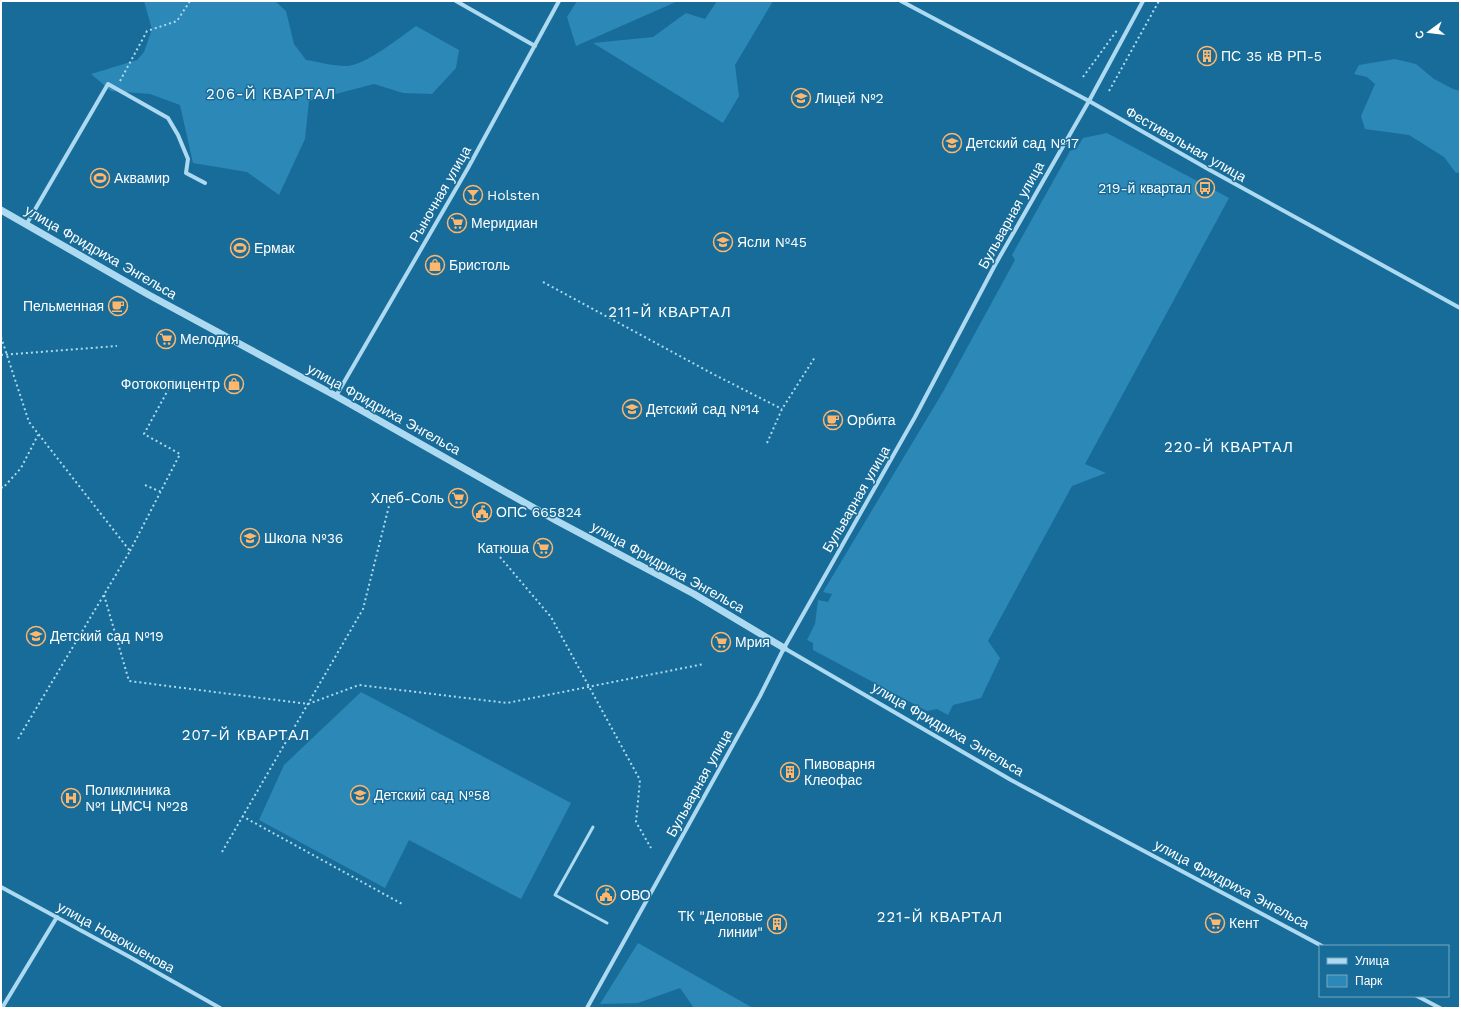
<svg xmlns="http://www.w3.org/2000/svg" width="1461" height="1009" font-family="'Work Sans',sans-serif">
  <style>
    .green { fill: #2c88b7 }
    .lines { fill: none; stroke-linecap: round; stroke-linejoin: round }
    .path { stroke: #addaf1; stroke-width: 2; stroke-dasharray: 2 3; stroke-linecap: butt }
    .service { stroke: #addaf1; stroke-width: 3 }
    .minor { stroke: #addaf1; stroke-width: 4 }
    .tertiary { stroke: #addaf1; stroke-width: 7 }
    .labels { text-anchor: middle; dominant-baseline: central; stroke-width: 3; stroke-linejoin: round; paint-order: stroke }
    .poi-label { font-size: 14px; fill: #fff; stroke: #186c99; text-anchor: start }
    .street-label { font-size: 14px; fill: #fff; stroke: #186c99 }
    .neighbourhood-label { font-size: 15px; letter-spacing: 1px; fill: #fff; stroke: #186c99 }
  </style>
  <rect width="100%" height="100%" fill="#186c99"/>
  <!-- green -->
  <path class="green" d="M144 1H275L286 11 294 44 306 60C319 62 333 66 346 66 365 66 400 37 416 26L459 50 456 68 432 94 403 93 374 84 309 101 305 139 279 195 247 172 193 163 180 105 150 94 111 91 91 74 137 60 144 52 152 29Z
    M577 1H678L576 46 567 17Z
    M717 1H773L735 65 739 96 723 123 593 43 653 37 686 13 705 19Z
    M1395 59 1416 64 1434 79 1453 89 1460 91V172L1456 173 1444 157 1409 135 1365 129 1361 116 1375 84 1367 77 1354 74 1359 65Z
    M1107 133 1229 198 1085 464 1106 473 1072 486 988 641 1000 658 981 698 953 705 948 715 937 709 927 711 813 650V643L807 640 815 624 818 600 828 602 832 594 823 592 944 390 1015 260 1012 255 1070 151 1077 148 1083 138Z
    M361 692 571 803 521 899 409 840 385 888 259 820 284 765Z
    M638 943 753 1008H694L680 988 638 1003 600 1004Z"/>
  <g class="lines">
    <!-- path -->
    <path class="path" d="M1083 77 1118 29
      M120 81 147 31 177 21 190 1
      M1109 91 1159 1
      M543 282 713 374 782 409
      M1 337 29 422 130 551 18 739
      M1 355 117 346
      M767 443 782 409 815 357
      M145 485 161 492
      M1 487 3 488 21 468 38 435
      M130 551 180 454 144 434 174 379
      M500 557 551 617 640 780 636 822 651 848
      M104 595 129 681 308 704 359 685 507 703 704 664
      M242 816 404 905
      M222 852 363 609 391 498"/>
    <!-- service -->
    <path class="service" d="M593 827 555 895 607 923"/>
    <!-- minor -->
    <path class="minor" d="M456 1 535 46
      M901 1 1089 101 1208 169 1460 308
      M26 225 108 84 168 118 178 135 188 159 186 173 205 183
      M336 396 468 168 559 1
      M784 648 1011 780 1322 946
      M1 887 128 956 220 1008
      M1417 996 1440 1008
      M2 1008 57 917
      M587 1008 760 696 784 648 915 417 995 265 1089 101 1143 1"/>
    <!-- tertiary -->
    <path class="tertiary" d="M1 210 149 295 336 396 557 521 694 594 784 648"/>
  </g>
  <!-- icons -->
  <defs>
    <symbol id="building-ring" viewBox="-11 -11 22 22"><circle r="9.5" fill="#186c99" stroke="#ffb66d" stroke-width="1.5"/><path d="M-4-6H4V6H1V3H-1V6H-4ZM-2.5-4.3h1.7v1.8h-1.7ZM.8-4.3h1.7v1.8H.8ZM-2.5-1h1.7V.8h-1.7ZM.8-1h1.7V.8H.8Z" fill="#ffb66d"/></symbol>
    <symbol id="school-ring" viewBox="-11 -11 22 22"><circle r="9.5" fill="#186c99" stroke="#ffb66d" stroke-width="1.5"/><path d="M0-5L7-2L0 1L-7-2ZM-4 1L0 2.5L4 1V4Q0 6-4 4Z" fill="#ffb66d"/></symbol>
    <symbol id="stadium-ring" viewBox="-11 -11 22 22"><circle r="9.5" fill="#186c99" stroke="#ffb66d" stroke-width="1.5"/><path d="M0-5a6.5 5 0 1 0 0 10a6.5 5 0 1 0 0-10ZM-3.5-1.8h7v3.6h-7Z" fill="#ffb66d"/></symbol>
    <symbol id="bus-ring" viewBox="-11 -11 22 22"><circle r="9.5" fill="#186c99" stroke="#ffb66d" stroke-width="1.5"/><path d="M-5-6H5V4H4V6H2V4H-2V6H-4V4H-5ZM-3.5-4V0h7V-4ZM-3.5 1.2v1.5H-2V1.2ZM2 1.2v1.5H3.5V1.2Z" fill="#ffb66d"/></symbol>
    <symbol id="bar-ring" viewBox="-11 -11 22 22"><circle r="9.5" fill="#186c99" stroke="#ffb66d" stroke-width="1.5"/><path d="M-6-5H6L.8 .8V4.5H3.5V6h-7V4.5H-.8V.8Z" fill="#ffb66d"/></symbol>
    <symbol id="supermarket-ring" viewBox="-11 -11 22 22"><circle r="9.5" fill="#186c99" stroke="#ffb66d" stroke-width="1.5"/><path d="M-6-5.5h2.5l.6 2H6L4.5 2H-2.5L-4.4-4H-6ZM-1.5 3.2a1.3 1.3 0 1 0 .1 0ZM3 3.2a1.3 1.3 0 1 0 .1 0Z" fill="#ffb66d"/></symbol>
    <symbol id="shop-ring" viewBox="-11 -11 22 22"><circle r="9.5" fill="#186c99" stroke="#ffb66d" stroke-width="1.5"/><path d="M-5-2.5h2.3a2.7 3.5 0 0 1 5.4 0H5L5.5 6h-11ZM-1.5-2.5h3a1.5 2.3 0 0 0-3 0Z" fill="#ffb66d"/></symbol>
    <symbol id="cafe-ring" viewBox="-11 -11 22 22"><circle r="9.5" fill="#186c99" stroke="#ffb66d" stroke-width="1.5"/><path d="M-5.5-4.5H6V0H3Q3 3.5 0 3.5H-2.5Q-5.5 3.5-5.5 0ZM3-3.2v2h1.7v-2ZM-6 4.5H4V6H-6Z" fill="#ffb66d"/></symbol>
    <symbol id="civic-ring" viewBox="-11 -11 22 22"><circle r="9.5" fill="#186c99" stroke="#ffb66d" stroke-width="1.5"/><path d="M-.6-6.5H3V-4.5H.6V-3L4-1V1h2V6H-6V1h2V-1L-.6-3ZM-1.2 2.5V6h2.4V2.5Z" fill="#ffb66d"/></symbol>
    <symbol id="hospital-ring" viewBox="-11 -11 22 22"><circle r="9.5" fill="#186c99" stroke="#ffb66d" stroke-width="1.5"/><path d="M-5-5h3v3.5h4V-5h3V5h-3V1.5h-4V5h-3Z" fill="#ffb66d"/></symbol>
  </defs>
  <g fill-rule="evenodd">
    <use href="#building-ring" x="1196" y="45" width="22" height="22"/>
    <use href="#school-ring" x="790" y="87" width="22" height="22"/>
    <use href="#school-ring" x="941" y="132" width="22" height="22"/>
    <use href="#stadium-ring" x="89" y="167" width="22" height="22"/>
    <use href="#bus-ring" x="1194" y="177" width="22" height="22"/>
    <use href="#bar-ring" x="462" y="184" width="22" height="22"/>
    <use href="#supermarket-ring" x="446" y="212" width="22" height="22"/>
    <use href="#school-ring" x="712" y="231" width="22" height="22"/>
    <use href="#stadium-ring" x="229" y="237" width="22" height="22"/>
    <use href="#shop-ring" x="424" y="254" width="22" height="22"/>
    <use href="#cafe-ring" x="107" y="295" width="22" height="22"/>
    <use href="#supermarket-ring" x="155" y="328" width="22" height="22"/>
    <use href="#shop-ring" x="223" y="373" width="22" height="22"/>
    <use href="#school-ring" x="621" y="398" width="22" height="22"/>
    <use href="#cafe-ring" x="822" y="409" width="22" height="22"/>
    <use href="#supermarket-ring" x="447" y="487" width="22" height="22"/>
    <use href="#civic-ring" x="471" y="501" width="22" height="22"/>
    <use href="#school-ring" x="239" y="527" width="22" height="22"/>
    <use href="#supermarket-ring" x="532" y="537" width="22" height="22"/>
    <use href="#school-ring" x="25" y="625" width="22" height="22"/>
    <use href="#supermarket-ring" x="710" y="631" width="22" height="22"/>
    <use href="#building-ring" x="779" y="761" width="22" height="22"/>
    <use href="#school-ring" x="349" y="784" width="22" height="22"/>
    <use href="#hospital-ring" x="60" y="787" width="22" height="22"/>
    <use href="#civic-ring" x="595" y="884" width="22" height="22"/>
    <use href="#supermarket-ring" x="1204" y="912" width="22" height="22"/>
    <use href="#building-ring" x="766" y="913" width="22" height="22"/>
  </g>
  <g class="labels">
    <!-- poi labels -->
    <g class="poi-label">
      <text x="1221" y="56">ПС 35 кВ РП-5</text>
      <text x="815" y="98">Лицей №2</text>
      <text x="966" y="143">Детский сад №17</text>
      <text x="114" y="178">Аквамир</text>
      <text x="1191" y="188" text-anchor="end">219-й квартал</text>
      <text x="487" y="195">Holsten</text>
      <text x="471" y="223">Меридиан</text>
      <text x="737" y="242">Ясли №45</text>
      <text x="254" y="248">Ермак</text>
      <text x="449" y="265">Бристоль</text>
      <text x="104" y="306" text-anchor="end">Пельменная</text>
      <text x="180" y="339">Мелодия</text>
      <text x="220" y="384" text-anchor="end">Фотокопицентр</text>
      <text x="646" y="409">Детский сад №14</text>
      <text x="847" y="420">Орбита</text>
      <text x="444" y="498" text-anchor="end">Хлеб-Соль</text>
      <text x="496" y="512">ОПС 665824</text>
      <text x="264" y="538">Школа №36</text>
      <text x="529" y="548" text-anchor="end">Катюша</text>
      <text x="50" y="636">Детский сад №19</text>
      <text x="735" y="642">Мрия</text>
      <text x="804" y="764">Пивоварня<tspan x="804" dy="16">Клеофас</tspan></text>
      <text x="85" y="790">Поликлиника<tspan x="85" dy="16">№1 ЦМСЧ №28</tspan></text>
      <text x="374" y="795">Детский сад №58</text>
      <text x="620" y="895">ОВО</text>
      <text x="763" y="916" text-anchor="end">ТК "Деловые<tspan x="763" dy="16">линии"</tspan></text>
      <text x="1229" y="923">Кент</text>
    </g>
    <!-- street labels -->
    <g class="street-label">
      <text transform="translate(1186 144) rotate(30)">Фестивальная улица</text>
      <text transform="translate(440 194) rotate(-60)">Рыночная улица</text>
      <text transform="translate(1011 215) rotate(-61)">Бульварная улица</text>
      <text transform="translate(101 252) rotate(30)">улица Фридриха Энгельса</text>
      <text transform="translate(384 409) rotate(29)">улица Фридриха Энгельса</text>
      <text transform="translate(856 499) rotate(-60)">Бульварная улица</text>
      <text transform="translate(668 567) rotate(29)">улица Фридриха Энгельса</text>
      <text transform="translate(948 729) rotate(30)">улица Фридриха Энгельса</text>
      <text transform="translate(699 783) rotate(-61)">Бульварная улица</text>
      <text transform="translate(1232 884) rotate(28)">улица Фридриха Энгельса</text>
      <text transform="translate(116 937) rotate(29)">улица Новокшенова</text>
    </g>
    <!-- neighbourhood labels -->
    <g class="neighbourhood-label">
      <text x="271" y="94">206-Й КВАРТАЛ</text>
      <text x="670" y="312">211-Й КВАРТАЛ</text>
      <text x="1229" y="447">220-Й КВАРТАЛ</text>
      <text x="246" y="735">207-Й КВАРТАЛ</text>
      <text x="940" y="917">221-Й КВАРТАЛ</text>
    </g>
  </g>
  <!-- border -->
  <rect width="1461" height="1009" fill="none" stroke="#ffffff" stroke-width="4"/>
  <!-- legend -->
  <rect x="1319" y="945" width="130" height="52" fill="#186c99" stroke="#74a7c2"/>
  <rect x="1327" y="958" width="20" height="6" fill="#addaf1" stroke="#74a7c2"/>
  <text x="1355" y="965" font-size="12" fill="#ffffff">Улица</text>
  <rect x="1327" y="975" width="20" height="12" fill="#2c88b7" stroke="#74a7c2"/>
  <text x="1355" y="985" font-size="12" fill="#ffffff">Парк</text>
  <!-- north arrow -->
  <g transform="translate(1429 32) rotate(255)" stroke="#186c99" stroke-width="3" paint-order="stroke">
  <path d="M0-3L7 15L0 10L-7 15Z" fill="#ffffff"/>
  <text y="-6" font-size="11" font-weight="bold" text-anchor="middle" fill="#ffffff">С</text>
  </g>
</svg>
